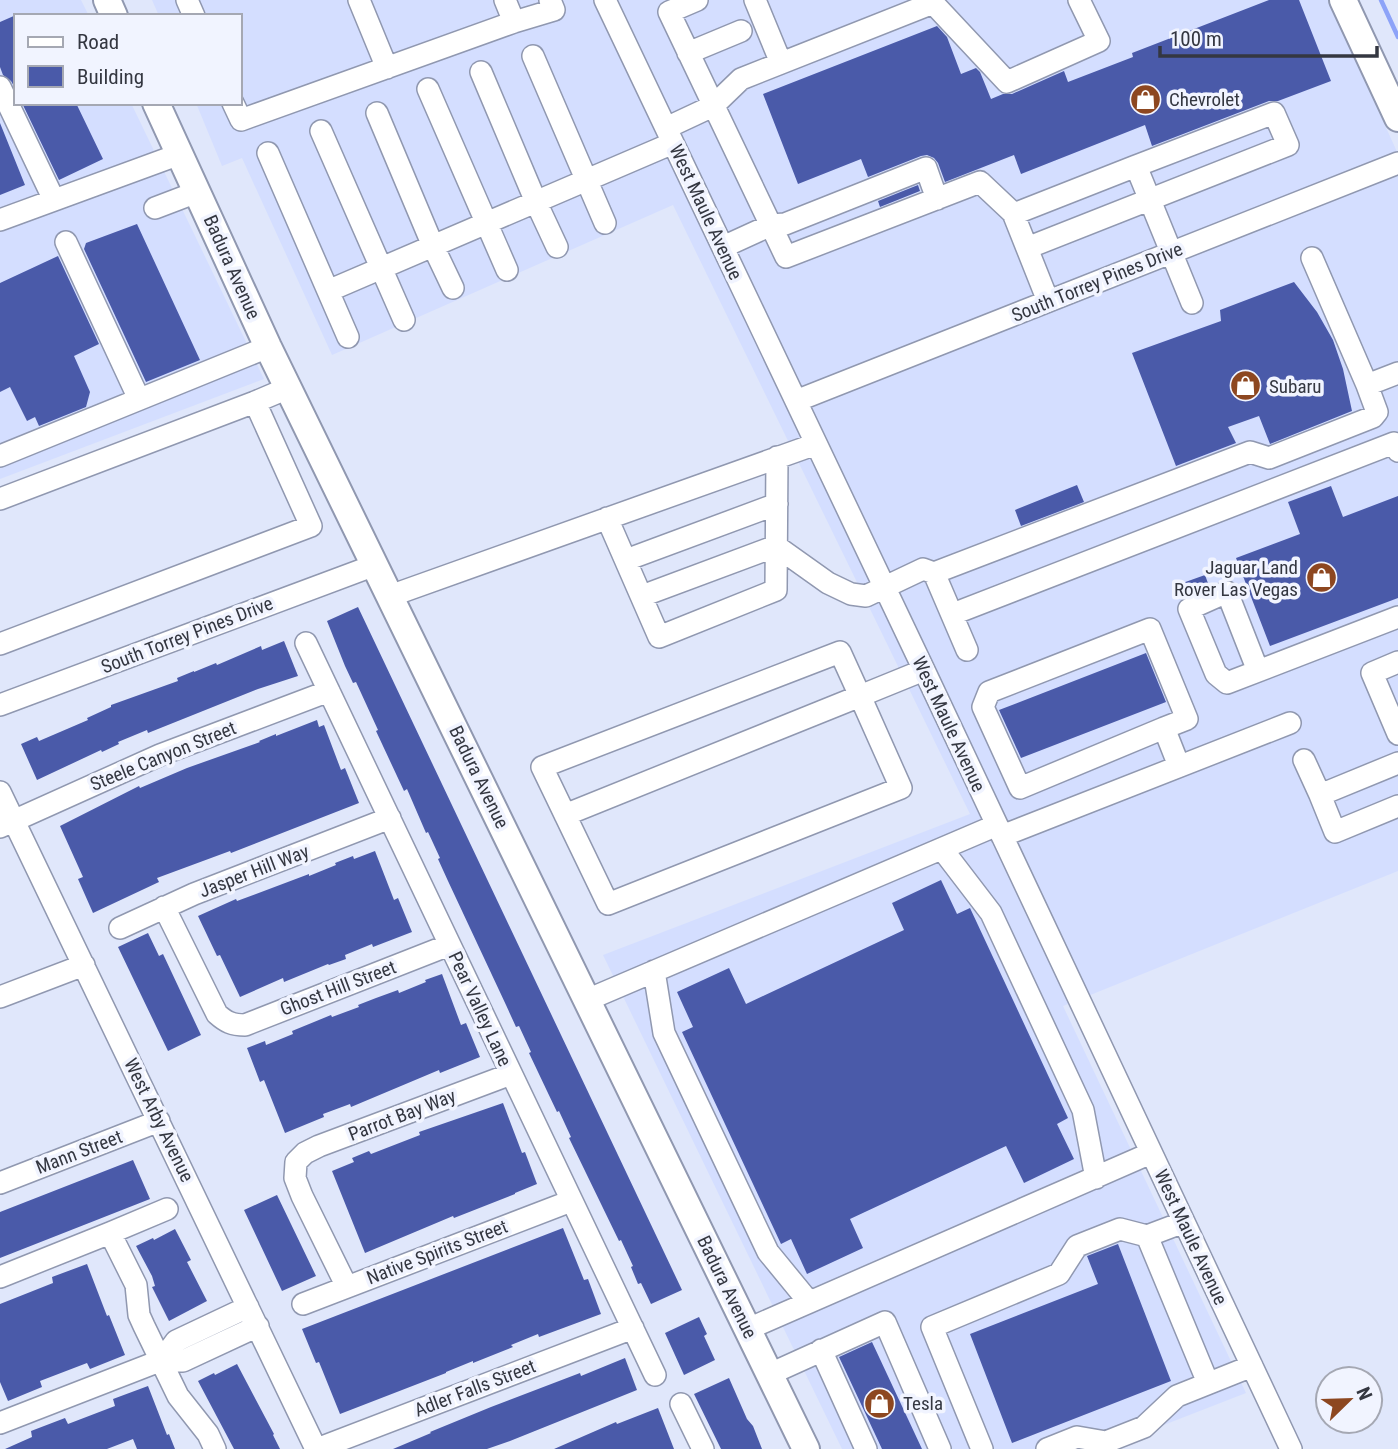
<svg xmlns="http://www.w3.org/2000/svg" width="1398" height="1449" font-family="'Roboto Condensed',sans-serif">
  <style>
    .built { fill: #d4deff }
    .lines { fill: none; stroke-linecap: round; stroke-linejoin: round }
    .stream { stroke: #8da3f8; stroke-width: 4.5 }
    .building { fill: #4a5aa9 }
    .minor-casing { stroke: #9098b0; stroke-width: 24 }
    .major-casing { stroke: #9098b0; stroke-width: 30 }
    .minor { stroke: #fff; stroke-width: 21 }
    .major { stroke: #fff; stroke-width: 26 }
    .labels { text-anchor: middle; dominant-baseline: central; stroke-width: 7; stroke-linejoin: round; paint-order: stroke }
    .poi-label { font-size: 19px; fill: #343741; stroke: #f1f4ff; text-anchor: start }
    .street-label { font-size: 19px; fill: #343741; stroke: #f1f4ff }
  </style>
  <rect width="100%" height="100%" fill="#e0e7fb"/>
  <!-- built -->
  <path class="built" d="M0 0H81L89 16H16V103H131L264 379 0 479Z
    M152 0H1328L1398 154V871L1063 1006 1246 1393 1102 1449H842L603 955 970 814 673 205 332 355 242 158 222 166 196 103H240V16H159Z"/>
  <g class="lines">
    <!-- stream -->
    <path class="stream" d="M1381 0 1398 37"/>
  </g>
  <!-- building -->
  <path class="building" d="M1269 0H1299L1331 81 1278 101H1269L1152 146 1145 125 1021 174 1014 155 945 182 938 163 934 158 927 155 921 156 868 177 861 159 798 184 763 94 937 26 947 37 961 74 976 68 980 72 991 99 1003 94H1012L1064 71 1068 82 1133 57 1132 53Z
    M16 15V90L11 81 3 75 0 67V22Z
    M22 103H76L103 159 59 180Z
    M0 123 25 185 0 195Z
    M918 185 920 191 880 207 878 201Z
    M137 224 200 360 146 382 84 249 86 243Z
    M58 256 99 344 74 356 90 392 86 407 39 426 35 417 27 421 10 387 0 392V283Z
    M1294 282 1317 312 1333 340 1343 369 1352 411 1270 444 1259 416 1228 427 1236 443 1176 466 1132 353 1221 321 1220 310Z
    M1077 485 1084 502 1021 526 1015 510Z
    M1331 486 1343 517 1398 496V598L1270 646 1236 558 1300 534 1288 502Z
    M1205 575 1209 586 1182 598 1177 585Z
    M358 607 682 1290 651 1304 641 1283 638 1284 631 1267 633 1266 621 1240 619 1241 569 1138 571 1137 559 1111 557 1112 547 1091 529 1053 531 1052 519 1026 516 1027 506 1005 448 881 438 859 440 858 428 832 426 833 407 789 404 791 376 731 378 730 356 682 353 683 345 666 327 621Z
    M284 641 298 676 258 689 148 733 147 730 118 742 119 744 102 752 101 750 37 780 21 744 37 737 39 741 88 720 87 718 111 707V705L178 681 177 678 194 671V672L216 663 217 665 261 646 262 650Z
    M1146 653 1166 702 1021 758 999 710Z
    M317 720 319 727 324 725 341 770 345 768 359 803 231 853 230 851 157 878 159 882 93 913 78 879 83 877 60 826 139 786 140 788 187 768 260 742 259 741 276 734V736Z
    M375 851 394 900 398 898 412 932 373 947 372 944 345 955 346 959 329 965 328 964 284 982 283 978 240 997 220 955 217 956 198 916 236 899 237 901 309 874V876L336 865 335 863 353 856 354 859Z
    M941 880 957 914 970 908 1068 1118 1057 1124 1074 1159 1024 1183 1006 1146 850 1219 863 1248 807 1274 791 1239 781 1244 682 1032 693 1027 677 992 729 968 746 1004 904 930 892 903Z
    M148 933 159 956 163 954 201 1035 168 1051 118 947Z
    M442 974 461 1025 466 1023 480 1057 440 1073 439 1070 351 1107 350 1104 323 1114 324 1117 285 1133 264 1080 260 1082 247 1048 265 1041 266 1045 293 1034 292 1031 314 1022 331 1015 332 1017 359 1007 358 1005 376 998 398 990 399 993 426 982 425 980Z
    M503 1103 522 1153 525 1152 537 1184 515 1193V1194L454 1218 453 1216 365 1253 332 1171 354 1162 352 1158 369 1151 371 1154 420 1135 419 1132Z
    M133 1160 150 1199 0 1258V1212Z
    M277 1195 316 1276 282 1291 244 1210Z
    M563 1228 584 1280 588 1279 601 1314 539 1337 538 1334 511 1345 513 1347 473 1363V1361L446 1372V1373L340 1414 319 1362 316 1363 302 1329Z
    M175 1229 191 1260 187 1262 207 1301 169 1321 152 1287 155 1286 152 1276 136 1246 153 1238 154 1240Z
    M1118 1244 1171 1381 1012 1443 970 1334 1098 1284 1087 1256Z
    M87 1264 107 1316 109 1315 125 1355 90 1369 87 1363 40 1381 42 1387 8 1401 0 1382V1304L53 1283 52 1277Z
    M699 1317 707 1334 704 1336 715 1360 684 1375 665 1333Z
    M872 1342 922 1449H882L839 1357Z
    M625 1358 637 1390 510 1441 487 1449H393L431 1433 430 1432 491 1407 580 1373 581 1376Z
    M237 1364 274 1434 273 1435 280 1449H234L198 1381 214 1373 215 1375Z
    M729 1378 747 1419 753 1426 762 1449H721L694 1394Z
    M148 1386 167 1435 169 1434 175 1449H137L133 1439 107 1449H5L32 1437 31 1431 65 1418 68 1424 115 1406 113 1399Z
    M658 1408 674 1449H554L616 1422 617 1424Z"/>
  <g class="lines">
    <defs>
      <path id="minor" d="M187 0 194 16
        M359 0 387 68
        M605 0 924 670 1291 1449
        M697 0 669 12 786 257 980 182 1013 213 1048 301
        M755 0 781 63
        M514 22 554 10 550 0
        M688 53 741 31
        M533 56 605 223
        M481 72 536 202 557 247
        M0 87 54 200
        M428 89 507 270
        M233 103 241 120 514 22 505 0
        M377 113 433 246 453 288
        M666 128 713 106 741 79 933 3 1007 82 1099 41 1079 0
        M321 131 404 320
        M268 153 328 291 673 143
        M155 208 197 192
        M1013 213 1019 212 1136 166 1192 303
        M0 220 180 154
        M66 242 139 399
        M723 247 771 225 785 224 926 168 937 199
        M1027 248 1288 145 1274 113 1136 166
        M1312 258 1367 385
        M328 291 348 337
        M796 401 1398 163
        M255 402 288 388
        M0 456 268 347
        M0 499 255 402 311 526 0 644
        M607 518 659 637 776 590 777 457
        M626 560 777 504
        M934 573 967 650
        M390 596 816 444
        M642 596 776 546 828 583 851 594 866 596 923 569 934 573 1250 452 1269 458 1373 417 1377 412 1367 385 1398 373
        M953 614 1394 443 1398 451
        M306 643 655 1375
        M1398 662 1372 673 1398 734
        M1258 671 1227 592 1189 609 1216 674 1227 683 1398 617
        M0 705 375 565
        M1164 728 1020 788 983 707 989 692 1150 629 1187 719 1164 728 1179 766
        M1304 760 1320 795
        M1398 763 1320 795 1335 832 1398 806
        M0 792 316 1449
        M565 815 860 696 840 652 542 767 608 904 901 788 860 696 924 670
        M0 827 160 755 329 691
        M1002 836 1290 723
        M942 849 991 913 1083 1110 1096 1178
        M164 907 217 1014C226 1022 232 1025 245 1025L449 945
        M120 928 194 894 390 818
        M654 971 664 1033 768 1252 809 1302
        M0 997 84 965
        M587 1000 997 825
        M0 1183 159 1121
        M110 1233 136 1285 139 1315 144 1326 178 1396 208 1434 215 1449
        M1147 1236 1208 1383
        M0 1277 110 1233 167 1209
        M347 1287 302 1196 295 1178 296 1162 305 1153 319 1146 511 1074
        M303 1304 571 1201
        M748 1329 1151 1153
        M821 1350 866 1449
        M162 1360 176 1341 248 1307
        M770 1374 885 1322 940 1449
        M681 1404 703 1449
        M0 1423 162 1360 183 1361 258 1326
        M317 1449 633 1328
        M982 1449 932 1327 1059 1274 1077 1246 1120 1229 1147 1236 1184 1222
        M1047 1449 1077 1437 1106 1442 1144 1427 1177 1396 1252 1366"/>
      <path id="major" d="M107 0 114 16
        M1343 0 1398 118
        M156 103 268 347 806 1449"/>
    </defs>
    <!-- minor casing -->
    <use href="#minor" class="minor-casing"/>
    <!-- major casing -->
    <use href="#major" class="major-casing"/>
    <!-- minor -->
    <use href="#minor" class="minor"/>
    <!-- major -->
    <use href="#major" class="major"/>
  </g>
  <!-- icons -->
  <defs>
    <symbol id="shop-disc" viewBox="-11 -11 22 22"><circle r="9.5" fill="#8d4720" stroke="#f1f4ff"/><path d="M-5-2.5h2.3a2.7 3.5 0 0 1 5.4 0H5L5.5 6h-11ZM-1.5-2.5h3a1.5 2.3 0 0 0-3 0Z" fill="#fff"/></symbol>
  </defs>
  <g fill-rule="evenodd">
    <use href="#shop-disc" x="1128" y="82" width="35" height="35"/>
    <use href="#shop-disc" x="1228" y="368" width="35" height="35"/>
    <use href="#shop-disc" x="1304" y="560" width="35" height="35"/>
    <use href="#shop-disc" x="862" y="1386" width="35" height="35"/>
  </g>
  <g class="labels">
    <!-- poi labels -->
    <g class="poi-label">
      <text x="1169" y="99">Chevrolet</text>
      <text x="1269" y="386">Subaru</text>
      <text x="1298" y="567" text-anchor="end">Jaguar Land<tspan x="1298" dy="22">Rover Las Vegas</tspan></text>
      <text x="903" y="1403">Tesla</text>
    </g>
    <!-- street labels -->
    <g class="street-label">
      <text transform="translate(706 212) rotate(65)">West Maule Avenue</text>
      <text transform="translate(232 267) rotate(66)">Badura Avenue</text>
      <text transform="translate(1097 282) rotate(-22)">South Torrey Pines Drive</text>
      <text transform="translate(187 635) rotate(-21)">South Torrey Pines Drive</text>
      <text transform="translate(949 724) rotate(65)">West Maule Avenue</text>
      <text transform="translate(163 756) rotate(-22)">Steele Canyon Street</text>
      <text transform="translate(479 777) rotate(64)">Badura Avenue</text>
      <text transform="translate(254 871) rotate(-21)">Jasper Hill Way</text>
      <text transform="translate(338 988) rotate(-21)">Ghost Hill Street</text>
      <text transform="translate(480 1009) rotate(65)">Pear Valley Lane</text>
      <text transform="translate(402 1115) rotate(-21)">Parrot Bay Way</text>
      <text transform="translate(159 1120) rotate(64)">West Arby Avenue</text>
      <text transform="translate(79 1152) rotate(-21)">Mann Street</text>
      <text transform="translate(1191 1237) rotate(65)">West Maule Avenue</text>
      <text transform="translate(437 1252) rotate(-21)">Native Spirits Street</text>
      <text transform="translate(727 1287) rotate(64)">Badura Avenue</text>
      <text transform="translate(475 1388) rotate(-21)">Adler Falls Street</text>
    </g>
  </g>
  <!-- legend -->
  <rect x="14" y="14" width="228" height="91" fill="#f1f4ff" stroke="#a5a8b3" stroke-width="2"/>
  <rect x="28" y="37" width="35" height="10" fill="#ffffff" stroke="#a5a8b3" stroke-width="2"/>
  <text x="77" y="49" font-size="21" fill="#343741">Road</text>
  <rect x="28" y="66" width="35" height="21" fill="#4a5aa9" stroke="#a5a8b3" stroke-width="2"/>
  <text x="77" y="84" font-size="21" fill="#343741">Building</text>
  <!-- north arrow -->
  <g transform="translate(1349 1400) rotate(67)"><circle r="33" fill="#f1f4ff" stroke="#a5a8b3" stroke-width="2"/>
  <path d="M0-5L12 26L0 18L-12 26Z" fill="#8d4720"/>
  <text y="-10" font-size="19" font-weight="bold" text-anchor="middle" fill="#343741">N</text>
  </g>
  <!-- scale -->
  <path d="M1160 46v10h217v-10" fill="none" stroke="#343741" stroke-width="3.5"/>
  <text x="1170" y="46" font-size="21" fill="#343741" stroke="#f1f4ff" stroke-width="5" paint-order="stroke">100 m</text>
</svg>
